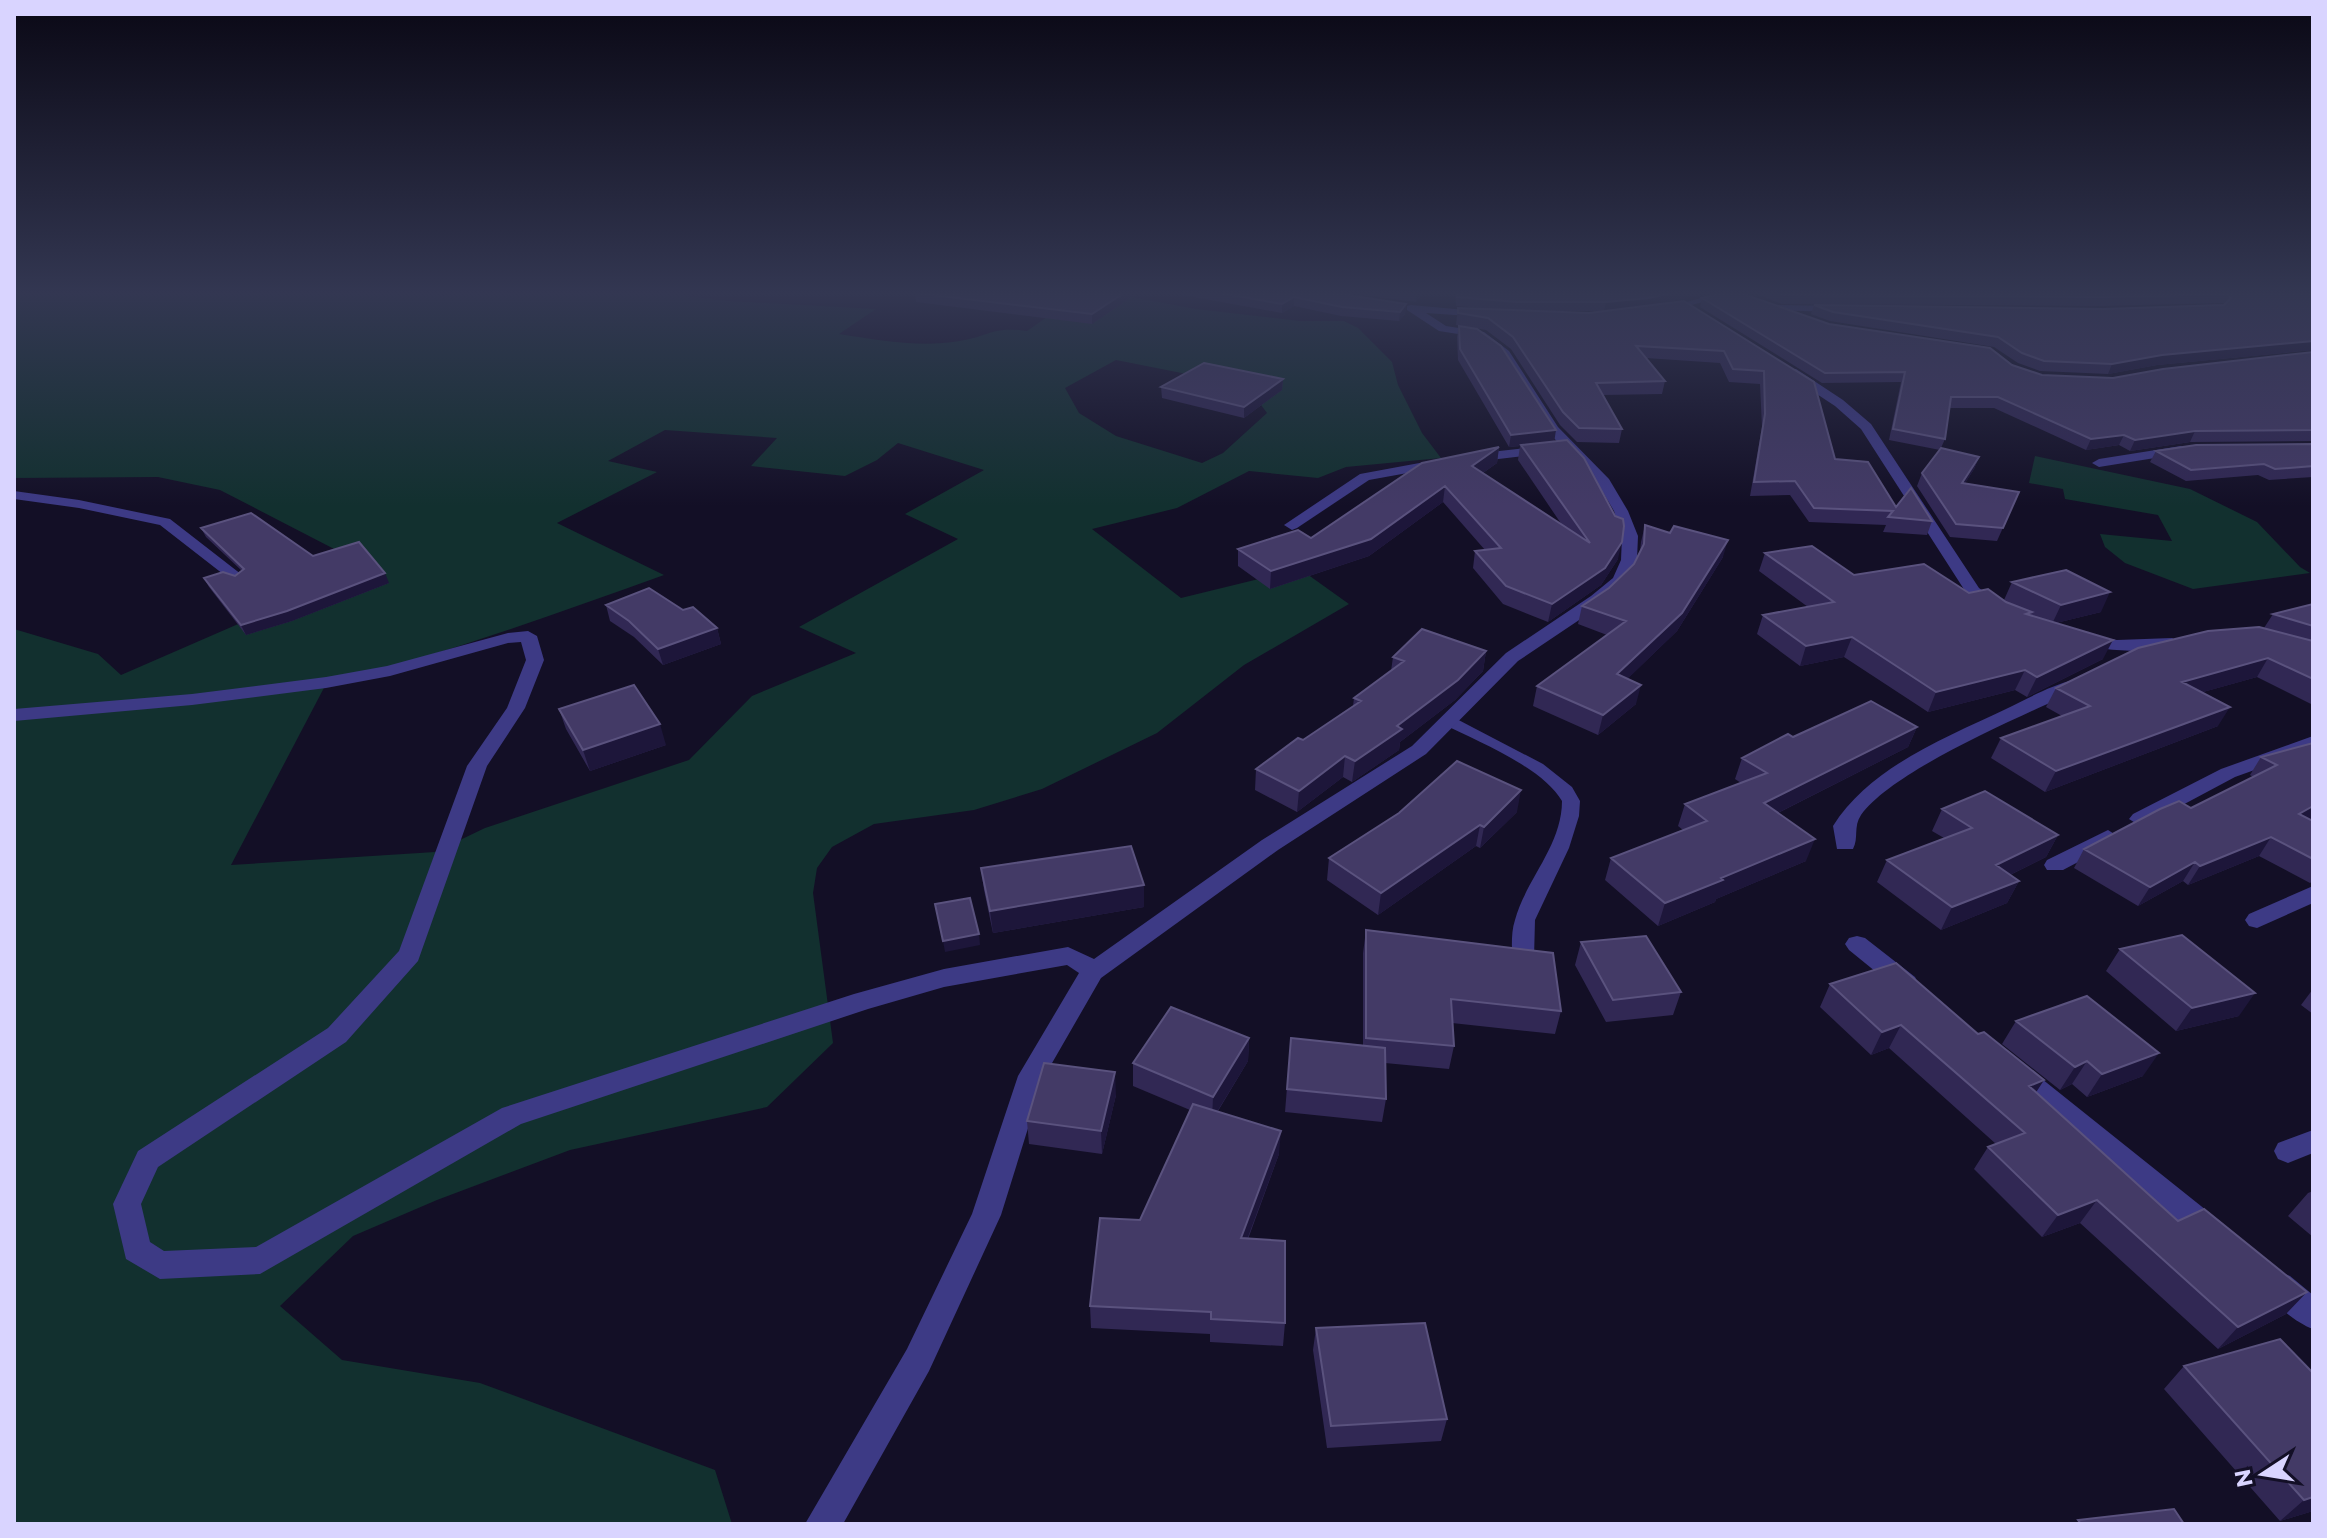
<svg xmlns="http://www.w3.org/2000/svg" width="2327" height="1538" font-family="Montserrat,sans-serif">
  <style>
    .green { fill: #12302f; fill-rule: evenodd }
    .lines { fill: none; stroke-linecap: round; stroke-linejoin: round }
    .service { fill: #3d3a85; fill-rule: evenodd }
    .minor { fill: #3d3a85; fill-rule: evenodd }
    .wall { fill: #312854; fill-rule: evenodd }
    .shaded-wall { fill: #1d163a }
    .building { fill: #433a66; stroke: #5a527e; stroke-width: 2 }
  </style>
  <rect width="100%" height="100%" fill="#130f26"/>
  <!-- green -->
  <path class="green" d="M14 291H441L443 296 473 291H673L687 296 728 301 876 309 839 334C878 340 920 348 959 341 990 336 992 326 1027 331L1084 291H1099L1196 309 1300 321H1344L1358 328 1392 362 1398 385 1422 433 1441 458 1346 467 1318 478 1249 471 1177 508 1092 529 1181 598 1300 569 1349 604 1244 665 1157 733 1042 789 974 810 874 824 832 847 817 868 813 893 833 1043 767 1107 570 1150 437 1200 353 1236 280 1306 342 1360 480 1383 715 1470 732 1524H14V629L98 654 121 675 369 567 220 490 158 477 14 478ZM1116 360 1247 386 1267 413 1223 453 1202 463 1116 436 1079 413 1065 388ZM665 430 777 438 751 466 845 476 877 460 898 443 984 470 905 514 958 539 799 627 856 653 752 696 689 760 485 828 435 852 231 865 326 684C442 655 553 615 664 575L557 523 657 472 608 461Z
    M2035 456 2190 489 2257 522 2300 567 2310 573 2193 589 2125 563 2105 547 2100 534 2172 541 2158 515 2065 499 2063 489 2029 483Z"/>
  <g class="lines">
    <!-- service -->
    <path class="service" d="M1449 715 1543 764 1572 787 1580 801 1579 816 1569 848 1535 920 1534 958 1531 963 1523 966 1515 963 1512 958C1512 945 1511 932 1515 920 1525 881 1562 846 1562 801 1542 767 1477 741 1443 724L1440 720 1443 716Z"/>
    <!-- minor -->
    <path class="minor" d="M1726 291H1742L1663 313 1658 310Z
      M1411 305 1488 312V316L1484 317 1426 313 1446 326 1484 332 1509 351 1558 427 1609 479 1628 511 1638 536 1637 560 1628 580 1603 604 1518 661 1426 754 1278 850 1101 978 1044 1077 1001 1215 929 1371 843 1524H805L907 1349 972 1214 1018 1076 1079 973 1067 965 944 987 868 1009 521 1124 260 1274 160 1279 126 1259 113 1204 138 1151 328 1028 399 951 467 766 507 708 526 660 521 642 508 643 390 676 326 688 192 705 14 721V709L192 694 326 677 387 666 508 633 528 631 537 636 544 660 525 708 487 766 418 961 346 1042 158 1167 141 1204 150 1242 164 1251 256 1247 502 1108 854 994 944 969 1068 947 1094 959 1262 840 1412 746 1506 653 1591 596 1613 578 1621 560 1622 536 1614 511 1598 484 1548 432 1501 355 1477 337 1439 331 1407 310V306Z
      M1774 305 1838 306 1843 309 1838 312 1770 310V306Z
      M1788 369H1796L1843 400 1871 424 1979 588 2001 604 2003 608 2001 612H1989L1967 594 1861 429 1835 406 1788 375Z
      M1544 446 1551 450 1549 453 1473 462 1466 458 1473 454Z
      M2181 446 2188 450 2186 453 2099 467 2092 463 2099 459Z
      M1441 459 1446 460V466L1369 480 1297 528 1292 530 1284 525 1360 474Z
      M14 491 79 500 170 519 246 578 238 583 232 581 160 525 79 508 14 499Z
      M2085 636 2117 640 2172 638 2181 643C2166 656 2099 650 2079 645L2076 641 2079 637Z
      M2074 680 2083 685 2080 689C2027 714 1894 769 1861 815 1853 827 1859 838 1853 849H1837L1833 826C1870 767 1945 738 2006 709 2027 699 2051 685 2074 680Z
      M2313 736V749L2235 777 2147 824 2140 826 2129 819 2133 814 2221 769Z
      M2108 830 2119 837 2116 842 2063 870H2047L2044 865 2047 860Z
      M2313 886V903L2257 928 2249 926 2245 920 2249 914Z
      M1857 936 1865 938 1915 977 1918 983 1915 989 1906 992 1897 989 1849 950 1845 944 1849 938Z
      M2018 1064 2027 1067 2221 1222 2226 1231 2221 1240 2211 1244 2201 1240 2009 1081 2005 1074 2009 1067Z
      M2313 1130V1153L2288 1163 2278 1159 2274 1151 2278 1143Z
      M2279 1272 2290 1276 2313 1295V1329C2295 1322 2272 1304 2264 1286L2268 1276Z"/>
  </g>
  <!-- wall -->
  <path class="wall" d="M1140 291 1092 324 916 302 915 293Z
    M1161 291H1322L1406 304 1405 314 1399 321 1341 316 1294 306 1282 313Z
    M1331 291H1425L1416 302Z
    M1455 291H1715L1659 304 1814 382 1835 459 1896 507 1932 521 1927 535 1883 532 1886 525 1809 522 1790 495 1750 496 1762 427 1760 384 1729 382 1720 363 1646 358 1665 381 1662 394 1603 395 1622 429 1619 443 1577 442 1560 425 1511 349 1486 330 1456 325 1458 308 1490 309 1456 306ZM1545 311H1603L1589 313Z
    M1749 291H2313V350L2157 365 2108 374 2040 371 2018 363 1994 347 1830 321 1811 314 1814 305 2103 309 2224 304 2223 303 2099 306 1782 304Z
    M1702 298 1829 324 2012 365 2042 375 2113 378 2313 352V441L2190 442 2130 451 2119 445 2086 450 1994 408H1949L1945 439 1941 448 1979 457 1974 469 1965 483 2019 492 1997 541 1950 537 1917 486 1922 473 1940 450 1889 440 1901 382 1822 383 1700 307Z
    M1459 326 1554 441 1618 559 1601 585 1548 622 1503 604 1473 568 1475 551 1485 550 1443 502 1369 556 1270 589 1238 566V549L1311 538 1499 447 1497 463 1483 473 1562 525 1518 460 1520 446 1509 447 1458 360 1457 337Z
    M1283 379 1282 390 1244 418 1162 398 1161 387Z
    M2313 444V477L2269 480 2258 475 2186 481 2150 462 2156 451Z
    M1645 525 1723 557 1677 631 1627 679 1636 704 1598 735 1533 706 1537 686 1607 635 1578 624 1582 606 1609 588 1634 564 1640 552 1641 542Z
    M201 528 313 556 389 583 292 621 246 635 209 587 204 578 235 576 242 571 206 537Z
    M1765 553 1854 575 1969 593 2004 600 2012 582 2101 612 2056 623 2103 659 2027 697 2015 690 1928 712 1844 657 1800 666 1757 634 1763 615 1808 607 1759 571Z
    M2313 604V705L2257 677 2203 692 2218 726 2045 792 1991 758 2001 738 2062 716 2046 707 2056 688 2264 628 2273 614Z
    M606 605 683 610 717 628 721 644 663 665 634 637 610 621Z
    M1486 651 1483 671 1455 700 1400 742 1399 750 1352 782 1343 777 1297 812 1255 790 1256 769 1303 740 1353 706 1354 698 1391 671 1393 657Z
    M559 709 666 745 590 771 566 729Z
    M1917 727 1908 747 1778 813 1806 861 1716 899 1715 902 1658 926 1605 880 1611 858 1683 830 1678 826 1685 804 1741 783 1735 779 1742 758 1793 737Z
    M2313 743 2310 819 2313 821V881L2310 883 2259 856 2188 885 2183 881 2138 906 2074 868 2084 849 2191 808 2253 777 2250 775 2261 757Z
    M1942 809 2058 835 2046 857 2010 875 2019 881 2007 903 1941 930 1877 882 1887 860 1944 838 1932 831Z
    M1517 812 1480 848 1476 846 1378 915 1327 880 1329 858Z
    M981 868 1144 907 993 933 984 890Z
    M1366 930 1561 1011 1555 1034 1452 1023 1454 1046 1449 1069 1385 1063 1386 1099 1382 1122 1285 1112 1291 1038 1363 1045V953Z
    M1581 942 1681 992 1673 1015 1606 1022 1575 965Z
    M2120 949 2239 1016 2176 1031 2106 971Z
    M1830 984 1978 1034 2044 1080 2036 1092 2178 1221 2286 1314 2218 1349 2080 1223 2042 1237 1974 1169 1988 1147 1996 1144 1889 1048 1871 1055 1820 1007Z
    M2313 989V1014L2301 1005Z
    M2016 1021 2143 1076 2087 1097 2072 1084 2060 1090 2002 1044Z
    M1249 1038 1248 1061 1218 1111 1279 1154 1248 1239 1285 1323 1283 1346 1210 1342V1334L1091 1328 1090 1306 1140 1220 1190 1110 1133 1086V1063Z
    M1116 1095 1102 1154 1029 1144 1027 1121Z
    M2313 1191V1237L2288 1216 2308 1193Z
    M1316 1328 1447 1419 1441 1441 1327 1448 1313 1350Z
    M2184 1366 2313 1373V1511L2280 1521 2164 1389Z"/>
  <!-- shaded-wall -->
  <path class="shaded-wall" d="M1127 291H1140L1092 324V314Z
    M1419 291H1425L1416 302 1417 293Z
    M1679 291H1715L1646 307 1604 311 1606 302Z
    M1294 297V306L1282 313V304Z
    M1406 304 1405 314 1399 321 1400 312Z
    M2313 341V350L2157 365 2108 374 2112 364 2162 355Z
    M1283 379 1282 390 1244 418V407Z
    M1556 430 1554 443 1509 447 1511 435Z
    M2195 431 2190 442 2130 451 2135 440Z
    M2124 435 2119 445 2086 450 2091 439Z
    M1499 447 1497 463 1470 482 1472 466Z
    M1979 457 1974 469 1957 496 1962 483Z
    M1445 486 1443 502 1369 556 1270 589 1271 571Z
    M1728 540 1723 557 1677 631 1612 694 1617 674Z
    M1622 542 1618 559 1601 585 1548 622 1552 604Z
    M385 573 389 583 292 621 246 635 241 625Z
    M2110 592 2101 612 2052 624 2061 605Z
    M717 628 721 644 663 665 658 649Z
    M1852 637 1844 657 1800 666 1806 646Z
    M2113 640 2103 659 2027 697 2037 677Z
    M1486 651 1483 671 1455 700 1400 742 1399 750 1352 782 1355 761Z
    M2268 658 2257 677 2171 701 2182 682Z
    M2025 670 2015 690 1928 712 1936 692Z
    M1641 685 1636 704 1598 735 1603 715Z
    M2230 707 2218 726 2045 792 2056 771Z
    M660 724 666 745 590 771 583 750Z
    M1917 727 1908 747 1756 824 1764 803Z
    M1345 756 1343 777 1297 812 1299 791Z
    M1521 790 1517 812 1480 848 1484 827Z
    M2313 806V818L2286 832 2299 814Z
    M1480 825 1476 846 1378 915 1381 893Z
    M2058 835 2046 857 1985 887 1996 865Z
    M2271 837 2259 856 2188 885 2200 866Z
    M1815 839 1806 861 1716 899 1715 902 1658 926 1665 903 1721 878Z
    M2195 862 2183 881 2138 906 2150 887Z
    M2019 881 2007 903 1941 930 1952 907Z
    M1144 885V907L993 933 990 911Z
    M979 934 980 945 945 952 943 941Z
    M2255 993 2239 1016 2176 1031 2192 1008Z
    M1901 1025 1889 1048 1871 1055 1882 1032Z
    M1249 1038 1248 1061 1212 1120 1213 1097Z
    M2159 1053 2143 1076 2087 1097 2102 1074Z
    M2087 1061 2072 1084 2060 1090 2075 1067Z
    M1115 1072 1116 1095 1102 1154 1101 1131Z
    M2044 1080 2029 1103V1086Z
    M1281 1131 1279 1154 1239 1261 1241 1238Z
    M2097 1200 2080 1223 2042 1237 2058 1215Z
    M2307 1292 2286 1314 2218 1349 2238 1327Z
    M2313 1497V1511L2280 1521 2304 1500Z"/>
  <!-- building -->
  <path class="building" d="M919 291H1127L1092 314 915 293Z
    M1209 291H1322L1406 304 1400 312 1342 307 1294 297 1282 304Z
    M1456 291H1679L1649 298 1606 302H1517L1457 297Z
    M1731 291H1735L1829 324 1990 348 2012 365 2042 375 2113 378 2163 369 2313 352V430L2195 431 2135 440 2124 435 2091 439 1998 397H1951L1945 439 1893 429 1905 372 1825 373 1702 298Z
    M1774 291H2313V341L2162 355 2112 364 2044 361 2022 353 1998 337 1833 312 1814 305 2103 309 2224 305 2231 298 2227 294 2103 297 1784 295Z
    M1684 301 1814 382 1835 459 1868 462 1896 507 1911 488 1932 521 1888 517 1893 511 1814 508 1795 481 1754 482 1765 414 1764 371 1733 369 1724 351 1636 346 1665 381 1596 383 1622 429 1579 428 1563 412 1513 337 1488 318 1458 313V308L1589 313Z
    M1459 326 1477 329 1501 346 1556 430 1511 435 1460 349Z
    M1204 363 1283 379 1244 407 1161 387Z
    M1567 440 1584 458 1615 516 1623 519 1624 526 1622 542 1605 568 1552 604 1506 586 1475 551 1501 548 1445 486 1371 539 1271 571 1238 549 1298 530 1311 538 1422 463 1499 447 1472 466 1590 543 1521 445Z
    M2313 444V466L2275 469 2264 464 2191 470 2156 451 2196 445Z
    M1941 448 1979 457 1962 483 2019 492 2003 528 1956 524 1922 473Z
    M251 513 313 556 359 542 385 573 287 611 241 625 204 578 223 572 235 576 244 569 201 528Z
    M1645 525 1670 533 1674 526 1728 540 1682 613 1617 674 1641 685 1603 715 1537 686 1626 621 1582 606 1609 588 1634 564 1644 544Z
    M1812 546 1854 575 1924 564 1969 593 1988 589 2006 602 2032 612 2026 614 2113 640 2037 677 2025 670 1936 692 1852 637 1806 646 1763 615 1834 602 1765 553Z
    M2066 570 2110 592 2061 605 2012 582Z
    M649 588 683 610 693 607 717 628 658 649 629 621 606 605Z
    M2313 604V626L2273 614Z
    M2259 627 2313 641V679L2268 658 2182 682 2230 707 2056 771 2001 738 2090 706 2056 688 2138 648 2208 631Z
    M1422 629 1486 651 1458 680 1397 726 1402 729 1355 761 1345 756 1299 791 1256 769 1298 738 1303 740 1361 701 1354 698 1404 661 1393 657Z
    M634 685 660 724 583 750 559 709Z
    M1871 701 1917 727 1764 803 1815 839 1721 878 1723 880 1665 903 1611 858 1707 821 1685 804 1767 773 1742 758 1788 734 1793 737Z
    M2313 743V806L2299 814 2313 821V859L2271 837 2200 866 2195 862 2150 887 2084 849 2160 809 2179 801 2191 808 2277 765 2261 757Z
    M1457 761 1521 790 1484 827 1480 825 1381 893 1329 858 1399 813Z
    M1985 791 2058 835 1996 865 2019 881 1952 907 1887 860 1972 828 1942 809Z
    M1131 846 1144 885 990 911 981 868Z
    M970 898 979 934 943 941 935 904Z
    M1366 930 1553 953 1561 1011 1451 999 1454 1046 1366 1038Z
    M2182 935 2255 993 2192 1008 2120 949Z
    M1646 936 1681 992 1613 1000 1581 942Z
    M1896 963 1978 1034 1984 1032 2044 1080 2029 1086 2178 1221 2204 1209 2307 1292 2238 1327 2097 1200 2058 1215 1988 1147 2025 1133 1901 1025 1882 1032 1830 984Z
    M2087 996 2159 1053 2102 1074 2087 1061 2075 1067 2016 1021Z
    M1171 1007 1249 1038 1213 1097 1133 1063Z
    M1291 1038 1385 1048 1386 1099 1287 1089Z
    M1044 1063 1115 1072 1101 1131 1027 1121Z
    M1193 1104 1281 1131 1241 1238 1285 1241V1323L1211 1319V1312L1090 1306 1100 1218 1140 1220Z
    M1425 1323 1447 1419 1331 1426 1316 1328Z
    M2280 1339 2313 1373V1497L2304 1500 2184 1366Z
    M2174 1509 2184 1524H2081L2078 1520Z"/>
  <!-- sky -->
  <linearGradient id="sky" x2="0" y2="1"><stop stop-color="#0a0815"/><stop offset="0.58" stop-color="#333752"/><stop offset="1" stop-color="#333752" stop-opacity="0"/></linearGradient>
  <rect width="2327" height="506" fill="url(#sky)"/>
  <!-- border -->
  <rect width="2327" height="1538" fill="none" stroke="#d9d4ff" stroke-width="32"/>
  <!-- north arrow -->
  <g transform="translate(2263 1474) rotate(258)" stroke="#130f26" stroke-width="6" paint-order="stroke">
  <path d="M0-6L14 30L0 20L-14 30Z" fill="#d9d4ff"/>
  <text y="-12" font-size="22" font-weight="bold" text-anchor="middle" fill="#d9d4ff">N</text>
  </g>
</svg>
